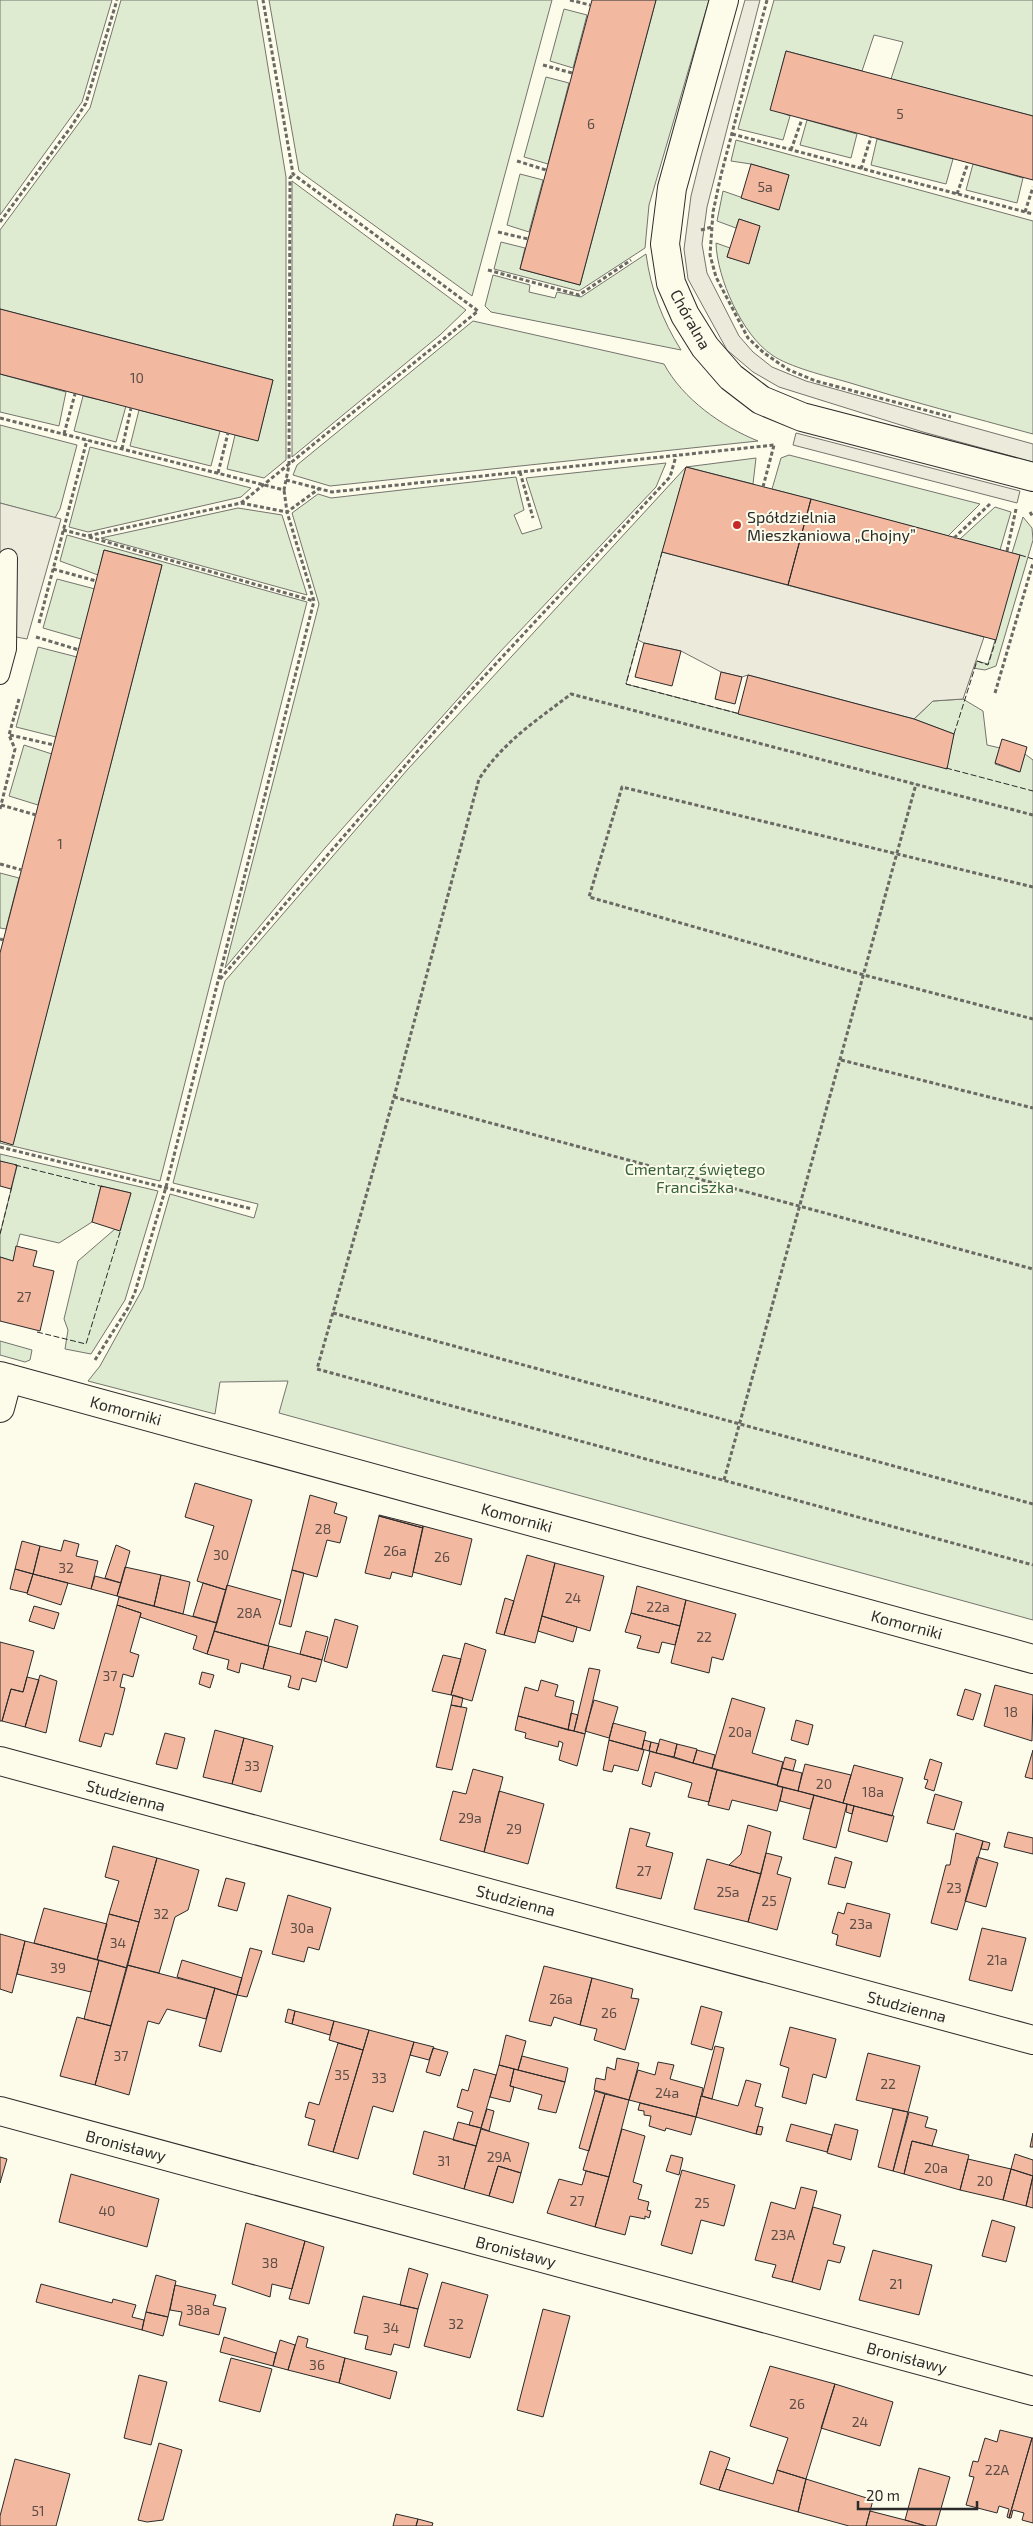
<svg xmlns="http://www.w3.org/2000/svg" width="1033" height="2526" font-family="'Exo 2',sans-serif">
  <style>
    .green { fill: #deebd1; stroke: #74746e }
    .parking { fill: #eceadb; stroke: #74746e }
    .building { fill: #f2b8a0; stroke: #2b2b2b }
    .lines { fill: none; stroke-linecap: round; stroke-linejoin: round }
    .service-casing { stroke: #2b2b2b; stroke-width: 20 }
    .minor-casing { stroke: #2b2b2b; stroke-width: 30 }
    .path { stroke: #6a6964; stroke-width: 3; stroke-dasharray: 4 2.5; stroke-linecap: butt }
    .service { stroke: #fdfbea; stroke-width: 18 }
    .minor { stroke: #fdfbea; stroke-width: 28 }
    .fence { stroke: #2b2b2b; stroke-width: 1; stroke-dasharray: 6 2.5; stroke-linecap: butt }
    .poi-dot { fill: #c62828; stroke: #fdfbea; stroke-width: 2 }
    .labels { text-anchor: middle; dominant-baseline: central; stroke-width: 4; stroke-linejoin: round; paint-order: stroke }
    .number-label { font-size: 14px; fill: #5d4e48 }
    .street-label { font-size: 16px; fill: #2b2b2b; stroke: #fdfbea }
    .poi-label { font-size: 16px; fill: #2b2b2b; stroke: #fdfbea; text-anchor: start }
    .park-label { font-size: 16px; fill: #34623c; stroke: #fdfbea }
  </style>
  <rect width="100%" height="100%" fill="#fdfbea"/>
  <!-- green -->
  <path class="green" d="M0 0H112L82 102 0 215Z
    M121 0H257L286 177V460L264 478 227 469 235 435 258 440 273 380 0 309V230L90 108Z
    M269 0H552L472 296 299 171Z
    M656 0H709L649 205 645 248 579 291 494 269 501 242 525 248 520 269 580 285Z
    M774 0H1033V116L891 79 903 42 874 35 862 71 786 51 771 108 790 116 783 140 738 129Z
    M564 9 587 15 573 68 550 61Z
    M546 77 569 83 548 164 524 157Z
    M807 120 857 134 851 158 800 145Z
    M877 139 953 159 946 184 871 165Z
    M736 140 1033 221V434C971 417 908 401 847 382 826 376 789 367 772 355 742 335 717 278 716 243L730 248 727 257 749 263 760 226 739 219 736 228 717 221 723 191 778 210 789 175 751 164 731 161Z
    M973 164 1023 178 1017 203 966 190Z
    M520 174 543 180 529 232 507 225Z
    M292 181 466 310 440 335 292 457Z
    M646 254C651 290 662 320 681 350L491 312 485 306 493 275 530 285 529 292 555 298 557 292 581 297Z
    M473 321 664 364C683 399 721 426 758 441L330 486 293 475 297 465Z
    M0 374 66 392 59 426 0 412Z
    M83 396 126 406 116 442 74 431Z
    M139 410 220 431 211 466 130 446Z
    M0 425 77 445 60 509 55 518 0 503Z
    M90 447 251 488 241 497 88 532 69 527Z
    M789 455 980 504 948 536 772 489 781 458Z
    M756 458 753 484 686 467 626 684 946 768 954 734 914 719 933 701 963 699 983 711 987 745 1000 748 995 764 1019 772 1025 754 1033 760V1620L279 1413 288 1381 220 1382 215 1414 88 1381 100 1366 143 1288 170 1194 254 1218 258 1204 173 1183 225 981 408 769 686 467Z
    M666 463 656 487 498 654 325 848 225 968 319 604 292 513 318 494 331 498 516 477 524 510 514 515 522 534 542 528 526 478Z
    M995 507 1011 512 1000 550 960 539Z
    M238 508 282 515 307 595 101 538Z
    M1023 517 1032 528 1033 540 996 666 985 670 973 668 977 661 988 664 1020 555 1012 553Z
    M67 535 307 602 160 1181 0 1143V1141L13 1144 162 565 104 550 98 575 60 561Z
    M57 579 95 589 81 639 43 628Z
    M38 647 77 657 56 737 16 727Z
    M24 745 52 754 38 805 9 796Z
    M0 873 19 878 6 929 0 928Z
    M0 1154 158 1191 125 1300 91 1354 65 1349 68 1330 64 1319 78 1261 115 1229 120 1231 131 1193 101 1186 92 1222 59 1243 20 1234 13 1261 0 1257V1234L17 1166 0 1161Z
    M0 1341 32 1350 30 1360 25 1362 0 1355Z"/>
  <!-- parking -->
  <path class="parking" d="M745 0H760L707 207 702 244 707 273 739 336 753 352 772 367 806 381 1033 444V462L923 432 779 387 753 372 727 350 688 279 684 249 691 196 701 156Z
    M796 433 1020 491 1017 503 793 445Z
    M0 503 61 519 27 639 0 634Z
    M662 552 984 637 963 699 933 701 914 719 748 675 742 677 721 672 681 651 644 643 638 640Z"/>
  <!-- building -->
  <path class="building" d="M592 0H656L580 285 520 269Z
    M786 51 1033 116V180L770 110Z
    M751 164 789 175 779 210 741 198Z
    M739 219 760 226 749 264 727 257Z
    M0 309 273 380 258 441 0 374Z
    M686 467 811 499 788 585 662 552Z
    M811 499 1020 555 996 640 788 585Z
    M104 550 162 565 13 1145 0 1141V953Z
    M644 643 681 651 672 686 635 677Z
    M721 672 742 677 735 704 715 699Z
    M748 675 914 719 954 734 947 769 738 714Z
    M1002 739 1027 747 1020 772 995 763Z
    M0 1161 17 1165 11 1189 0 1186Z
    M101 1186 131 1193 120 1231 92 1222Z
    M16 1246 37 1251 33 1266 54 1271 40 1331 0 1321V1257L13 1261Z
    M195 1483 252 1500 226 1590 197 1581 214 1526 185 1517Z
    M310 1495 337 1503 334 1513 347 1517 340 1543 327 1540 317 1577 292 1570Z
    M379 1515 423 1526V1528L379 1516Z
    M379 1516 423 1528 412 1577 392 1572 390 1579 365 1573Z
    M423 1526 472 1539 461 1585 413 1572Z
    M64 1540 79 1544 76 1556 98 1561 91 1589 33 1574 40 1546 61 1551Z
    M22 1541 40 1546 33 1574 15 1569Z
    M116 1545 130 1551 121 1583 105 1578Z
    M527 1555 555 1563 535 1643 504 1635Z
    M555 1563 604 1576 590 1631 542 1616Z
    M125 1567 161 1575 154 1606 117 1596Z
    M15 1569 33 1574 27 1593 10 1589Z
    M292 1570 304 1573 291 1627 279 1624Z
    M33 1574 68 1583 61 1605 27 1594Z
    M161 1575 190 1582 183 1614 154 1606Z
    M95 1576 121 1583 117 1596 91 1589Z
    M203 1583 226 1590 217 1623 193 1616Z
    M227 1585 281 1600 268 1646 214 1631Z
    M637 1586 686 1600 680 1626 631 1613Z
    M119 1597 217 1623 207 1654 193 1649 197 1636 140 1617 141 1613 117 1605Z
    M505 1598 514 1601 504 1635 496 1633Z
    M686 1600 736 1614 723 1660 712 1657 709 1673 671 1663Z
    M117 1605 141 1613 130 1652 139 1655 133 1677 123 1674 120 1687 125 1688 113 1735 105 1733 101 1747 79 1741Z
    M34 1606 59 1613 54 1629 29 1621Z
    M631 1613 680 1626 675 1645 662 1642 659 1653 637 1648 641 1636 625 1632Z
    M542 1616 577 1627 573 1642 538 1631Z
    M335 1619 358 1626 347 1668 324 1661Z
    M214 1631 269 1646 263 1669 241 1663 239 1673 227 1669 229 1660 207 1654Z
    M306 1631 328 1637 322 1660 300 1654Z
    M0 1642 34 1651 23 1692 11 1689 2 1721H0Z
    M465 1643 486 1650 472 1701 451 1695Z
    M269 1646 322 1660 316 1682 302 1678 299 1690 288 1687 291 1676 263 1669Z
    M443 1655 461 1659 451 1695 432 1691Z
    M589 1668 600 1670 585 1734 574 1731Z
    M202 1672 214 1675 210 1688 199 1684Z
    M40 1675 57 1681 46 1733 25 1727Z
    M27 1677 39 1680 25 1727 2 1721 11 1689 23 1692Z
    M541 1680 558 1685 555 1696 574 1701 568 1730 518 1716 525 1687 538 1691Z
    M995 1685 1033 1695 1032 1741 984 1726Z
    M965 1689 981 1694 973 1720 957 1715Z
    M453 1695 463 1698 461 1707 451 1705Z
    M732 1698 765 1708 752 1753 783 1762 777 1785 712 1768Z
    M594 1700 618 1707 609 1738 585 1731Z
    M451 1705 467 1708 452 1770 436 1767Z
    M571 1713 578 1715 574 1731 568 1730Z
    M518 1716 585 1734 577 1766 559 1760 563 1743 559 1741 558 1747 525 1738 526 1733 515 1730Z
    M796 1720 813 1725 808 1745 791 1740Z
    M613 1723 646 1732 642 1749 609 1740Z
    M215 1730 244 1738 232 1784 203 1777Z
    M165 1733 185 1738 177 1769 156 1764Z
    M244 1738 273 1746 261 1792 232 1784Z
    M660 1739 677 1744 674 1757 656 1753Z
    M609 1740 644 1750 638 1771 614 1765 612 1772 603 1770Z
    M644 1740 651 1742 649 1751 642 1749Z
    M651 1742 659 1744 656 1753 649 1751Z
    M677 1744 697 1749 693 1763 674 1757Z
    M697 1750 715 1755 712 1768 693 1763Z
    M1033 1750V1779L1025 1777Z
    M650 1751 717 1770 709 1802 688 1797 692 1783 655 1772 651 1787 642 1784Z
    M785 1757 796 1760 793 1771 782 1768Z
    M930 1759 942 1763 934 1791 925 1788 928 1780 924 1779Z
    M805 1764 851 1775 843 1803 798 1791Z
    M854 1765 903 1778 892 1816 843 1803Z
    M782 1768 802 1773 798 1791 777 1786Z
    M473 1769 503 1777 484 1852 440 1840 453 1791 466 1794Z
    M717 1770 783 1787 777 1811 732 1800 729 1810 708 1805Z
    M783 1787 814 1795 810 1809 780 1801Z
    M499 1791 544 1804 528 1864 484 1852Z
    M935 1794 962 1802 954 1830 927 1823Z
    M814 1795 847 1804 836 1848 803 1839Z
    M847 1804 854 1806 852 1814 846 1812Z
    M854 1806 894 1816 887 1842 848 1831Z
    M748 1825 771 1832 761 1874 729 1865 741 1854Z
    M630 1828 650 1833 646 1846 673 1853 661 1899 616 1888Z
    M1008 1832 1033 1838V1854L1004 1847Z
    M956 1833 983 1841 957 1930 931 1923 946 1865H950Z
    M983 1841 990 1843 988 1850 981 1849Z
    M113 1846 157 1858 139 1922 109 1914 119 1881 105 1877Z
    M766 1853 782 1857 777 1874 791 1878 777 1930 748 1922Z
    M835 1857 852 1862 845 1888 828 1884Z
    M977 1857 998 1863 986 1907 965 1901Z
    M157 1858 199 1870 188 1910 175 1917 159 1973 127 1965Z
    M707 1859 761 1874 748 1922 694 1909Z
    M226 1878 245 1883 237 1911 218 1906Z
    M288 1895 331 1908 319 1950 308 1947 304 1962 272 1954Z
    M847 1903 890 1914 880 1957 836 1945 838 1935 832 1933 838 1912 844 1914Z
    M44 1908 107 1924 97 1960 34 1943Z
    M109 1914 139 1922 127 1968 97 1960Z
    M982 1928 1026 1938 1012 1991 969 1980Z
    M0 1934 25 1941 12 1993 0 1989Z
    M25 1941 99 1960 91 1992 17 1974Z
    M250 1948 262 1951 247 1997 237 1995Z
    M99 1960 127 1968 111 2026 84 2019Z
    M182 1960 242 1978 237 1995 177 1977Z
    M127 1965 215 1988 206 2019 167 2009 159 2024 148 2021 129 2095 95 2085Z
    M544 1966 592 1978 580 2025 554 2017 551 2026 529 2021Z
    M592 1978 633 1989 631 1998 639 1999 625 2050 594 2040 597 2029 580 2025Z
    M215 1988 237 1995 221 2052 199 2046Z
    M701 2006 722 2012 712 2050 691 2044Z
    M288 2009 295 2011 292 2024 285 2022Z
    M295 2011 334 2021 330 2035 292 2024Z
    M77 2017 111 2026 95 2085 60 2076Z
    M334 2021 369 2030 363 2050 329 2040Z
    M790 2027 836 2039 826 2078 813 2074 806 2104 782 2097 789 2068 780 2065Z
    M369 2030 414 2042 393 2112 373 2106 358 2159 333 2152Z
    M506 2035 526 2041 518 2070 499 2065Z
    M414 2042 434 2047 429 2060 410 2055Z
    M338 2043 363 2050 333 2152 308 2145 315 2120 305 2117 309 2102 319 2105Z
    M715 2046 724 2048 712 2099 702 2096Z
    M433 2048 448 2052 440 2076 426 2072Z
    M868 2053 920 2066 908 2112 856 2100Z
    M522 2056 568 2068 565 2082 518 2070Z
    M617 2058 639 2063 629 2100 594 2090 596 2078 605 2080 607 2067 615 2070Z
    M658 2062 674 2065 670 2079 703 2088 696 2117 629 2100 638 2070 655 2075Z
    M499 2065 514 2069 510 2086 514 2087 510 2102 490 2097Z
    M474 2069 496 2075 481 2128 469 2125 473 2112 457 2107 462 2089 468 2091Z
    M514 2069 565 2082 556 2113 538 2109 542 2095 510 2086Z
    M746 2080 761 2084 755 2106 763 2108 756 2134 696 2117 701 2096 738 2106Z
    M595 2091 605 2094 589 2151 579 2148Z
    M605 2094 629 2100 609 2177 583 2170Z
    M640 2103 696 2117 691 2135 666 2128 665 2131 649 2126 651 2116 644 2115V2111L638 2110Z
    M487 2109 494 2111 489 2131 481 2128Z
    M893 2109 908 2112 893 2171 878 2167Z
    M909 2112 928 2117 925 2127 937 2130 932 2146 912 2141 904 2174 893 2171Z
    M458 2122 481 2128 476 2146 453 2140Z
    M791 2124 832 2135 827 2152 786 2141Z
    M835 2124 858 2130 851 2160 827 2153Z
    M758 2126 763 2127 761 2135 756 2134Z
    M481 2129 529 2143 521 2173 498 2166 489 2196 464 2189Z
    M622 2129 645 2136 633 2182 642 2185 638 2199 649 2202 647 2210 651 2211 649 2218 645 2216V2219L630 2216 625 2235 595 2227Z
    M424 2131 476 2146 464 2189 413 2174Z
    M1033 2133V2147H1030Z
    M912 2141 969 2155 960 2190 904 2174Z
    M1015 2154 1033 2160V2176L1011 2169Z
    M671 2155 683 2158 679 2175 666 2171Z
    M0 2157 7 2159 0 2183Z
    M968 2159 1011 2169 1003 2200 960 2190Z
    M498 2166 521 2173 513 2203 489 2196Z
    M1011 2169 1033 2176 1026 2206 1003 2200Z
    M682 2170 735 2185 724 2226 701 2220 692 2254 661 2245Z
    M586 2171 609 2177 595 2227 547 2213 559 2179 582 2185Z
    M71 2174 159 2199 147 2247 59 2222Z
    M1033 2176V2208L1026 2206Z
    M801 2187 817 2191 792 2282 772 2277 776 2265 755 2260 771 2202 795 2209Z
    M813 2207 841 2215 833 2244 845 2247 840 2263 828 2260 820 2290 792 2282Z
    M992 2220 1015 2227 1006 2262 982 2256Z
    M246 2223 305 2241 292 2289 272 2284 270 2297 232 2284Z
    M305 2241 324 2247 309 2304 289 2299Z
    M873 2250 932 2265 919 2315 859 2300Z
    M409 2268 428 2274 418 2309 400 2305Z
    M156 2275 176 2281 168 2317 146 2312Z
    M442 2282 488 2295 470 2358 424 2346Z
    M41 2284 112 2303 113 2299 136 2305 132 2317 144 2320 142 2330 36 2302Z
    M175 2285 216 2295 213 2305 226 2308 219 2335 179 2325 182 2312 170 2310Z
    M363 2296 418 2309 409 2348 394 2344 391 2355 365 2349 368 2336 354 2333Z
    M543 2309 570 2316 543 2417 517 2410Z
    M146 2312 168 2317 163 2336 142 2330Z
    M298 2336 308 2339 306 2347 345 2358 339 2383 288 2370Z
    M224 2337 276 2353 273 2366 220 2352Z
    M280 2340 295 2345 288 2370 273 2366Z
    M231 2358 272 2369 260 2412 219 2401Z
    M345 2358 397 2372 390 2399 339 2383Z
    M770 2366 835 2384 806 2479 777 2470 788 2438 750 2426Z
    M139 2375 167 2382 151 2445 124 2438Z
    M835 2384 893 2402 880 2446 821 2428Z
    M1000 2430 1032 2438 1009 2518 1007 2517 1009 2509 999 2506 997 2513 966 2505 974 2477 969 2476 973 2461 978 2462 985 2438 997 2442Z
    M1032 2438H1033V2523L1022 2520 1024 2513 1013 2510 1011 2518H1009Z
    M159 2443 182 2450 163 2520 147 2522 138 2520Z
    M710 2451 730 2458 719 2490 700 2484Z
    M15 2459 70 2474 56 2526H0V2516Z
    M919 2468 950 2477 936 2526H926L905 2520Z
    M726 2469 773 2484 777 2470 806 2479 798 2512 719 2490Z
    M806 2479 873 2500 866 2526H849L798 2512Z
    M870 2511 905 2520 926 2526H866Z
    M396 2514 418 2519 416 2526H393Z
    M418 2519 433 2523 432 2526H416Z"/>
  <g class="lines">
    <defs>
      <path id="service" d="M0 675 7 649 8 558"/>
      <path id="minor" d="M724 0 672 188 665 244 671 283 685 315 705 347 731 377 761 400 802 417 1033 477
        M0 1376 1033 1659
        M0 1408 8 1378
        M0 1761 1033 2040
        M0 2111 1033 2391"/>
    </defs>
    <!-- service casing -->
    <use href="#service" class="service-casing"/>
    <!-- minor casing -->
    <use href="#minor" class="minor-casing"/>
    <!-- path -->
    <path class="path" d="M570 0 590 5
      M767 0 721 175 713 212 710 255 716 277 748 338 764 353 789 370 816 381 951 417
      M543 65 572 73
      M732 134 1033 214
      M791 150 802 119
      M517 161 546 170
      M861 169 871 137
      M957 194 968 163
      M1025 212 1033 187
      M0 222 71 127 86 103 117 0
      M701 230 712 227
      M498 232 528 239
      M488 270 579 295 631 260
      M0 418 284 490 289 465 290 178 293 174
      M64 434 75 394
      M122 449 131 408
      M520 472 533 518
      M218 473 228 433
      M286 480 332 492 774 445
      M763 487 774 445
      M241 503 478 311 293 174 263 0
      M1030 512 1033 517
      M63 530 87 536 241 503 287 512 320 488
      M89 537 314 601
      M954 538 991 503
      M1007 551 1016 509
      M53 569 96 581
      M39 623 87 440
      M36 637 79 650
      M995 693 1033 563
      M10 735 54 745
      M1 805 36 815
      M0 809 15 749 9 735 19 699
      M1033 815 571 694C536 721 504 741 479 779L394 1097 317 1369 1033 1565
      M0 864 22 870
      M1033 887 622 787 589 897 864 975 1033 1019
      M0 939 3 940
      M220 979 462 700 670 477 676 456
      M841 1060 1033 1108
      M394 1097 1033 1269
      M0 1147 252 1209
      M333 1313 1033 1504
      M95 1360 128 1308 135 1292 166 1187 314 601 287 512 284 490
      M724 1480 916 784"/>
    <!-- service -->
    <use href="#service" class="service"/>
    <!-- minor -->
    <use href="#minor" class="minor"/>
    <!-- fence -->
    <path class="fence" d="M662 552 626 684 740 714
      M1020 555 1033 559
      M954 734 977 661 988 665 996 640
      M946 768 1033 791
      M15 1165 104 1187
      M0 1234 12 1186
      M37 1332 86 1344 121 1229"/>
  </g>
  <!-- markers -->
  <circle class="poi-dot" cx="737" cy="525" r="5"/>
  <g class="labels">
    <!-- number labels -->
    <g class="number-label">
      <text x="900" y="113">5</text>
      <text x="591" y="123">6</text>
      <text x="765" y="186">5a</text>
      <text x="137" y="377">10</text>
      <text x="60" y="843">1</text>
      <text x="24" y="1296">27</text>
      <text x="323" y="1528">28</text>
      <text x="395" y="1550">26a</text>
      <text x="221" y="1554">30</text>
      <text x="442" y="1556">26</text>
      <text x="66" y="1567">32</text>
      <text x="573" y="1597">24</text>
      <text x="658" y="1606">22a</text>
      <text x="249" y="1612">28A</text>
      <text x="704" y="1636">22</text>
      <text x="110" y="1675">37</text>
      <text x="1011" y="1711">18</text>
      <text x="740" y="1731">20a</text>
      <text x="252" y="1765">33</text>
      <text x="824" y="1783">20</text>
      <text x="873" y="1791">18a</text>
      <text x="470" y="1817">29a</text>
      <text x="514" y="1828">29</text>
      <text x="644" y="1870">27</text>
      <text x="954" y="1887">23</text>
      <text x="728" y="1891">25a</text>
      <text x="769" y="1900">25</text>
      <text x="161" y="1913">32</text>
      <text x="861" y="1923">23a</text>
      <text x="302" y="1927">30a</text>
      <text x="118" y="1942">34</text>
      <text x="997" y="1959">21a</text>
      <text x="58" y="1967">39</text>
      <text x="561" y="1998">26a</text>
      <text x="609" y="2012">26</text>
      <text x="121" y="2055">37</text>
      <text x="342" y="2074">35</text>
      <text x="379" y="2077">33</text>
      <text x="888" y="2083">22</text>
      <text x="667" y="2092">24a</text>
      <text x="499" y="2156">29A</text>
      <text x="444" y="2160">31</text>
      <text x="936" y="2167">20a</text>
      <text x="985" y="2180">20</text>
      <text x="577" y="2200">27</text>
      <text x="702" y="2202">25</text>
      <text x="107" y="2210">40</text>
      <text x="783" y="2234">23A</text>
      <text x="270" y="2262">38</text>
      <text x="896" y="2283">21</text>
      <text x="198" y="2309">38a</text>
      <text x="456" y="2323">32</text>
      <text x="391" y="2327">34</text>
      <text x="317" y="2364">36</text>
      <text x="797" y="2403">26</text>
      <text x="860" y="2421">24</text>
      <text x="997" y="2469">22A</text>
      <text x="38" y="2510">51</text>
    </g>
    <!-- street labels -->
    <g class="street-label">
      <text transform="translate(691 319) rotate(61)">Chóralna</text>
      <text transform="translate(126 1410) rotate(15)">Komorniki</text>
      <text transform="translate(517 1517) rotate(15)">Komorniki</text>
      <text transform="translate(907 1624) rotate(15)">Komorniki</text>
      <text transform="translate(126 1795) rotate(15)">Studzienna</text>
      <text transform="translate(516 1900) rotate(15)">Studzienna</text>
      <text transform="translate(907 2006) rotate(15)">Studzienna</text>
      <text transform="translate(126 2145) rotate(15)">Bronisławy</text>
      <text transform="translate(516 2251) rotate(15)">Bronisławy</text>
      <text transform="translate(907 2357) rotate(15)">Bronisławy</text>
    </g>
    <!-- poi labels -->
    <g class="poi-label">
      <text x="747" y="516">Spółdzielnia<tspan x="747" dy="18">Mieszkaniowa „Chojny”</tspan></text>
    </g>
    <!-- park labels -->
    <g class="park-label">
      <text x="695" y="1168">Cmentarz świętego<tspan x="695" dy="18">Franciszka</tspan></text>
    </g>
  </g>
  <!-- scale -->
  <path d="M858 2501v8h119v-8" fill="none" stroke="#2b2b2b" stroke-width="2.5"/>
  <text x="866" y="2501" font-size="15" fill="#2b2b2b" stroke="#fdfbea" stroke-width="4" paint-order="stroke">20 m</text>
</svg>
